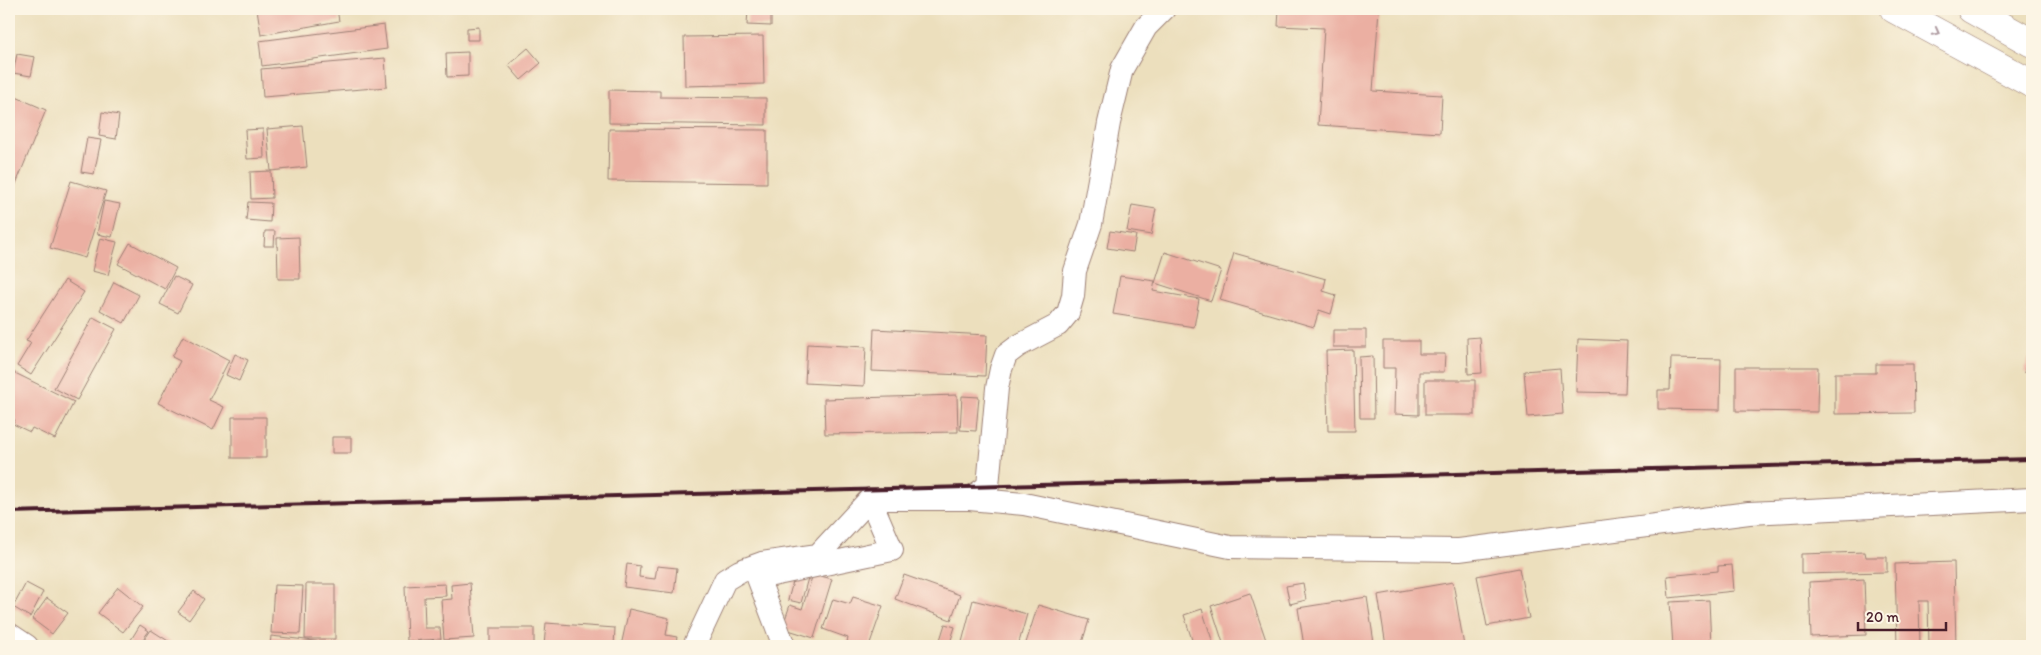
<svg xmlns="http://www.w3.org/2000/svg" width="2041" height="655" font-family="Itim,sans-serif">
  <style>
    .building { fill: #ebafa2 }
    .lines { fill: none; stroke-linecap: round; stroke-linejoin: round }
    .minor-casing { stroke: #9b7f74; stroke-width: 24 }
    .trunk-casing { stroke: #9b7f74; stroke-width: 29 }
    .minor { stroke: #fff; stroke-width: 22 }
    .trunk { stroke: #fff; stroke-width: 28 }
    .rail { stroke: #4a1f2b; stroke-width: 4 }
    .oneway { stroke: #ae9aa0 }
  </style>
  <rect width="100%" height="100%" fill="#fcf5e5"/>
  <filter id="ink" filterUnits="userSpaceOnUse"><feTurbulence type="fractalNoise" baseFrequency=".02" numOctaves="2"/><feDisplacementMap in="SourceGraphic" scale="10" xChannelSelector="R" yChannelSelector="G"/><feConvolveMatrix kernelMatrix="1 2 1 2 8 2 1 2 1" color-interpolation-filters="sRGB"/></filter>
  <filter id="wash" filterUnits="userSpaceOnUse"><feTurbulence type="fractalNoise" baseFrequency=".0096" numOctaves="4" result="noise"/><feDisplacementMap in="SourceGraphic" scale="20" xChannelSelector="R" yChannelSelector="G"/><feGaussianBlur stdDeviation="1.12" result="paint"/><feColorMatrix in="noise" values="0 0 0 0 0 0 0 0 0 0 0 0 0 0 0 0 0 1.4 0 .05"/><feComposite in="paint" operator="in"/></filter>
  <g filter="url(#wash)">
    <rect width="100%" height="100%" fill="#ecdfbd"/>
    <g id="blocks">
      <!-- building -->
      <path class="building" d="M257 9H337L339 21 261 35Z
        M748 9H771V26L747 25Z
        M1279 9H1379L1373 91 1442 95 1440 133 1318 125 1324 28 1278 26Z
        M384 25 387 49 262 66 259 41Z
        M479 27V40H467V28Z
        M763 36 764 84 685 86 684 37Z
        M528 48 541 63 521 80 508 65Z
        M468 52V76L447 77 446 53Z
        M17 54 35 57 31 76 13 73Z
        M385 58 387 87 263 97 261 69Z
        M609 90 660 91V97L766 98V125L609 123Z
        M9 94 46 110 9 201Z
        M102 112 119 115 116 139 99 136Z
        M303 126 307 167 271 171 267 129Z
        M263 129 264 158 247 159 245 130Z
        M609 129 767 130V183L608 181Z
        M87 138 101 140 94 174 81 172Z
        M271 171 272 198 251 199 250 172Z
        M71 181 106 191 85 258 50 248Z
        M104 201 120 204 112 237 97 234Z
        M248 202 271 203 270 222 246 220Z
        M1132 205 1156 209 1151 235 1127 231Z
        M265 231H275L274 246H264Z
        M1110 231 1136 235 1133 252 1107 248Z
        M299 237 300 279H278L277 238Z
        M100 238 117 242 108 275 92 271Z
        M130 243 176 268 165 289 118 264Z
        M1165 252 1221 270 1211 301 1155 283Z
        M1234 253 1326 279 1323 291 1336 295 1331 314 1319 310 1314 327 1220 300Z
        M174 276 192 285 178 313 160 304Z
        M1120 276 1155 281 1153 291 1199 299 1194 327 1113 314Z
        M65 280 84 292 31 375 17 366 31 343 26 341Z
        M114 282 139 295 124 323 100 310Z
        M93 317 116 329 77 400 54 388Z
        M874 329 987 335 985 376 872 371Z
        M1333 330H1366V347H1333Z
        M183 336 229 360 209 400 224 407 213 430 158 403 180 361 172 357Z
        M1480 337 1482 373 1468 374 1467 338Z
        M1578 339 1627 341 1625 393 1576 392Z
        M1383 341H1419V354H1445L1444 372H1419V415L1394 414 1395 368H1383Z
        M807 344 866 347 864 386 805 383Z
        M1353 350 1355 431H1328L1326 351Z
        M2032 350V375L2024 372Z
        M235 354 248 360 239 381 226 375Z
        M1373 356 1374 418H1360L1359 357Z
        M1671 358 1721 359 1720 410 1658 409V390H1670Z
        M1876 364H1913L1914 413 1835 414V373H1876Z
        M1736 367H1818L1817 412 1736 411Z
        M1560 368 1563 414 1528 417 1524 371Z
        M13 372 74 402 55 439 32 428 30 432 13 424 15 420 9 416V380Z
        M1425 380H1475V415H1425Z
        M957 395 958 432 825 434 824 399Z
        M962 396 979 397 976 431 960 430Z
        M232 417H266V458H232Z
        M332 437H351V453H332Z
        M1865 552 1866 557H1887V572L1801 574V554Z
        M1954 562 1956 646H1929L1928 601H1919L1920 646H1897L1895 564Z
        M627 564 640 566 639 577 655 579 657 566 677 568 674 593 624 587Z
        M1732 565 1734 591 1669 598 1667 576 1718 571V566Z
        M1519 568 1529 618 1487 626 1477 576Z
        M795 574 808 578 801 603 788 600Z
        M813 574 832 579 814 638 782 628 790 605 802 609Z
        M904 575 960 595 951 620 895 599Z
        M1864 579 1866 635 1811 637 1809 582Z
        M1453 582 1464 646H1386L1378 595Z
        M26 583 43 592 30 617 13 607Z
        M470 583 474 638 444 640 441 600 452 599 451 585Z
        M1303 583 1306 600 1290 604 1286 586Z
        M306 584H335V639H305Z
        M445 584 446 596 424 597 425 628H440L441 639 407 641 405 586Z
        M274 585 303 586 300 634 271 633Z
        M118 587 143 607 123 632 98 613Z
        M194 591 204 599 189 620 178 612Z
        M1250 593 1268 646H1224L1211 606Z
        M853 597 883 606 869 646H846L848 638 823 629 833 599 850 604Z
        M1367 597 1374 643 1353 646H1304L1298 608Z
        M47 598 68 613 52 634 32 619Z
        M973 600 1027 614 1018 646H961Z
        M1709 600 1711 646H1673L1670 602Z
        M1038 605 1089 620 1081 646H1025Z
        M629 609 669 618 666 635 677 637 675 646H621Z
        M1202 609 1214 646H1194L1184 615Z
        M546 623 615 628 614 646H544Z
        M945 624 955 627 950 643 940 640Z
        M140 625 149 631 138 646H134L129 643Z
        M490 628H534V646H490Z
        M151 630 176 646H140Z
        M271 636 341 644V646H270Z
        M1865 642V646H1830V645Z
        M442 643 474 644V646H442Z"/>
    </g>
  </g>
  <g filter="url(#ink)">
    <use href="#blocks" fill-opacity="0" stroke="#9b7f74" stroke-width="1"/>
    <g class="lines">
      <defs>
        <path id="minor" d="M969 499 988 486 997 388 1001 369 1006 355 1018 346 1058 325 1068 313 1073 296 1075 271 1091 224 1109 123 1122 69 1146 27 1164 9
          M9 634 27 646
          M694 646 725 580 740 571 762 563 818 555 870 499H969L1024 504 1230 547 1459 550 1749 513 2032 499
          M784 646 758 578 892 550 870 499"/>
        <path id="trunk" d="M1894 9 2032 84
          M1971 9 2032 43"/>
      </defs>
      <!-- minor casing -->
      <use href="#minor" class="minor-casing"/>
      <!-- trunk casing -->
      <use href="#trunk" class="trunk-casing"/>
      <!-- minor -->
      <use href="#minor" class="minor"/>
      <!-- trunk -->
      <use href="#trunk" class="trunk"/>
      <!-- rail -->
      <path class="rail" d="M9 512 2032 459"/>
    </g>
    <!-- one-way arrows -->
    <defs><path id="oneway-chevron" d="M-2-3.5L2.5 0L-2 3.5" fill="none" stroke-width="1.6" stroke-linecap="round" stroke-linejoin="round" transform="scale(1.25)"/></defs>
    <use class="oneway" href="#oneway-chevron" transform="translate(1936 32) rotate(28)"/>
  </g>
  <!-- margin -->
  <rect width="2041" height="655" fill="none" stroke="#fcf5e5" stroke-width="30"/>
  <!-- scale -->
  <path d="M1858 622v8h88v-8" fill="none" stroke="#4a1f2b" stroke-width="2.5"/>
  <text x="1866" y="622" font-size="15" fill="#4a1f2b" stroke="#fcf5e5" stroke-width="4" paint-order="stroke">20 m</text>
</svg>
